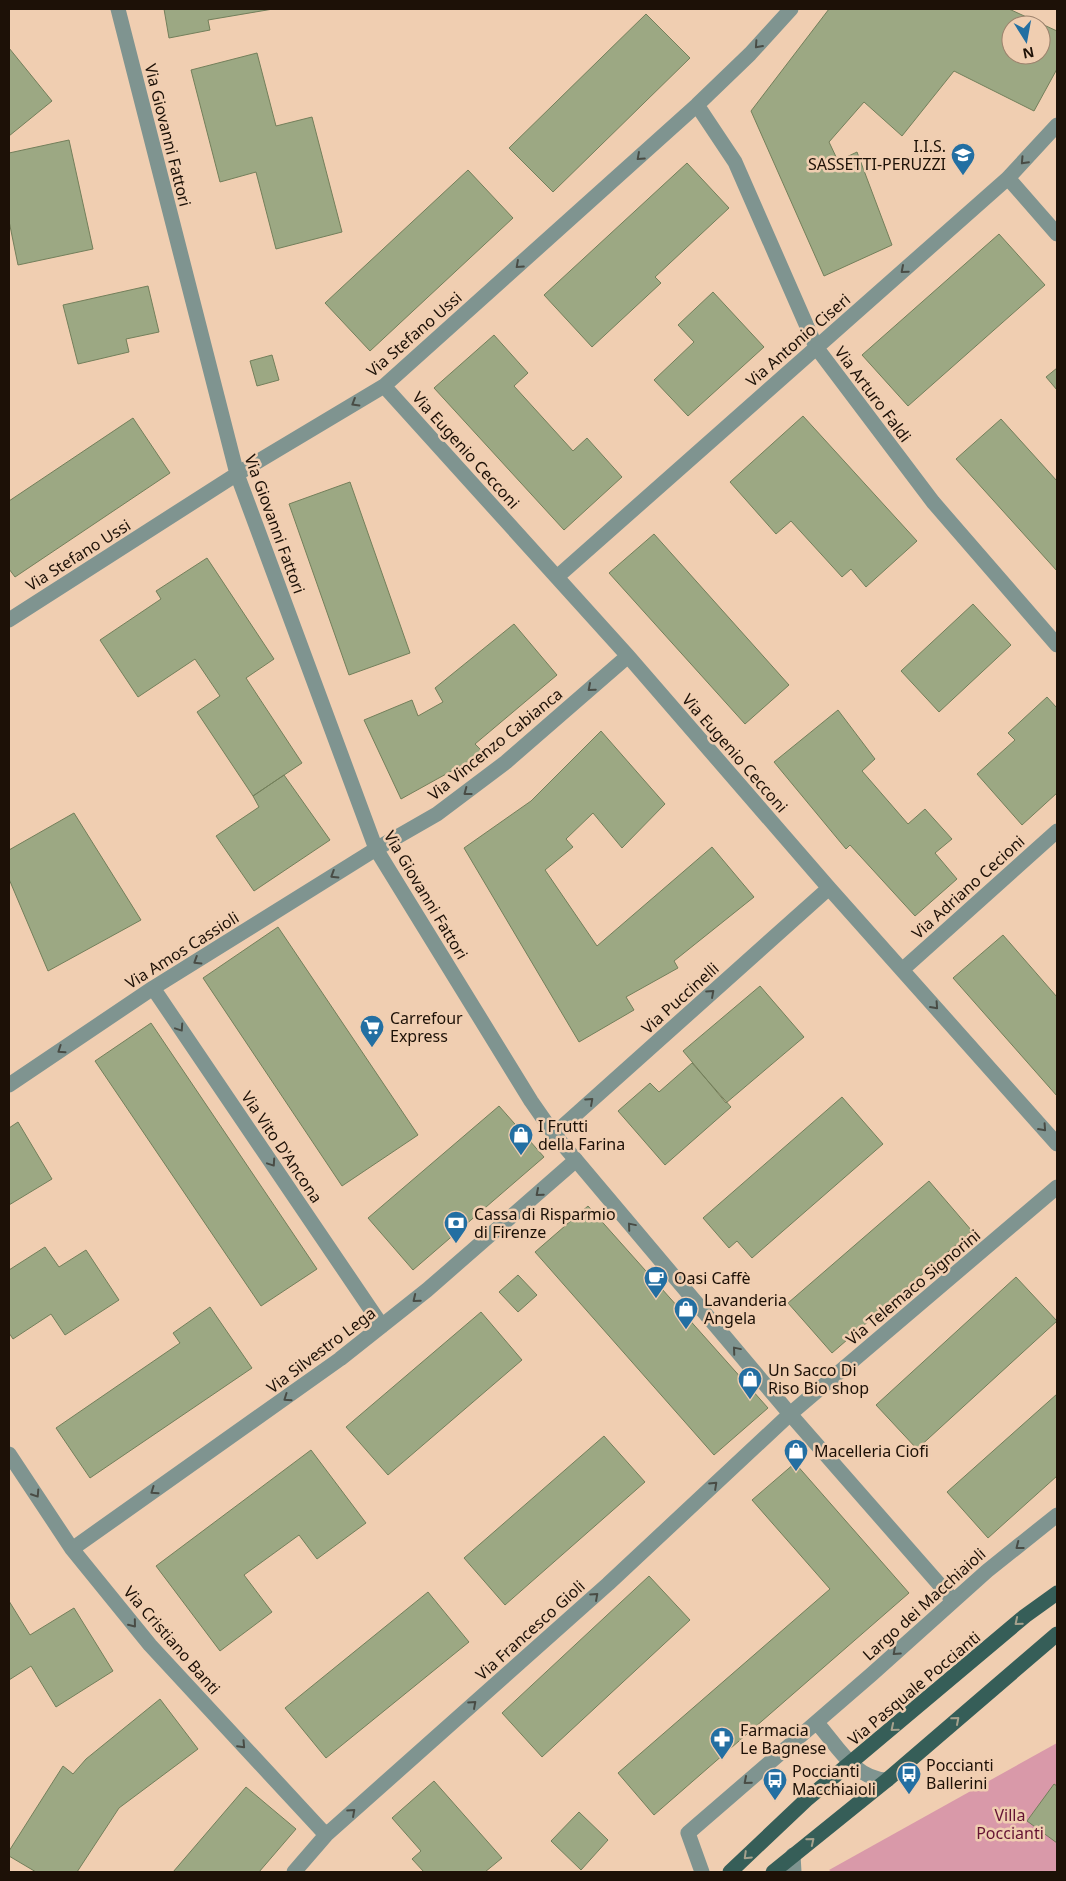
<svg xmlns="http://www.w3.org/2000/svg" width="1066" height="1881" font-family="'Noto Sans',sans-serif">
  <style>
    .green { fill: #d999a9 }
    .building { fill: #9ca883; stroke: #737f5b; fill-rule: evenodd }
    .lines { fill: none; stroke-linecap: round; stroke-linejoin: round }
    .minor { stroke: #7f9490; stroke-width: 15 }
    .major { stroke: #365e58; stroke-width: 15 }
    .oneway { stroke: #494c45 }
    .oneway2 { stroke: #a6a18d }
    .labels { text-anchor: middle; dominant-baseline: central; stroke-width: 5; stroke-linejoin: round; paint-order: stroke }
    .street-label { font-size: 16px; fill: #1d1107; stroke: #f0ceb1 }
    .poi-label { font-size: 16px; fill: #1d1107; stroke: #f0ceb1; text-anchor: start }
    .park-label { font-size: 16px; fill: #641333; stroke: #f0ceb1 }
  </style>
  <rect width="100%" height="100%" fill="#f0ceb1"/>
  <!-- green -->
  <path class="green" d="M1057 1743V1872H832L829 1870Z"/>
  <!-- building -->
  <path class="building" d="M164 9H273L208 20 210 30 169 38Z
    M829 9H1009L1057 31V69L1034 111 954 71 902 136 864 102 829 142 838 161 857 152 892 245 824 276 751 111ZM1011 25H1041V55H1011Z
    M646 14 690 58 553 192 509 148Z
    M9 48 52 101 9 136Z
    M257 53 276 126 312 117 342 232 276 249 256 172 220 182 191 70Z
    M69 140 93 249 18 265 9 221V153Z
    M687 163 729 208 655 277 661 283 592 347 544 295Z
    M468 170 513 218 370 351 325 303Z
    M999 234 1045 285 908 406 862 355Z
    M148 286 159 332 126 339 129 352 78 364 63 305Z
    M713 292 764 347 688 416 654 380 694 342 678 325Z
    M494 335 528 373 514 386 573 451 587 438 622 477 564 530 434 388Z
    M272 355 279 380 257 386 250 361Z
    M1057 368V390L1046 377Z
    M803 416 917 541 866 587 851 569 842 577 791 521 776 534 730 482Z
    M133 418 170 473 15 577 9 569V501Z
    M1001 419 1057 481V571L956 459Z
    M350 482 410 653 349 675 289 504Z
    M654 534 789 685 745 724 609 573Z
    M207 558 274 659 246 678 302 763 253 796 197 712 220 696 195 659 138 697 100 640 161 599 156 591Z
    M973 604 1011 645 939 712 901 671Z
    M514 624 557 675 475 744 484 753 401 799 364 720 412 700 418 716 443 702 435 688Z
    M1047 697 1057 708V793L1022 825 977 774 1015 740 1008 733Z
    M838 710 875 759 862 771 908 824 925 809 952 839 935 853 957 879 915 916 850 845 846 849 774 762Z
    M601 731 665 804 622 848 593 813 566 839 573 847 545 870 597 946 712 847 754 897 674 961 678 968 626 997 634 1010 579 1042 464 848 531 801Z
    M284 775 330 840 254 891 216 836 259 807 253 796Z
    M74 813 141 920 48 971 9 879V850Z
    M278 927 418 1135 342 1186 203 978Z
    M1003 935 1057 997V1096L953 978Z
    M760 986 804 1037 726 1103 683 1051Z
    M151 1023 317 1269 261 1306 95 1061Z
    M692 1063 731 1107 665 1165 618 1111 650 1083 659 1092Z
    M842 1097 883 1144 752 1258 737 1241 729 1248 703 1218Z
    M499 1106 544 1157 413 1270 368 1218Z
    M18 1122 52 1179 9 1205V1128Z
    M929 1181 972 1231 832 1353 788 1303Z
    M588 1206 768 1408 714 1455 535 1252Z
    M45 1247 59 1267 86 1250 119 1300 65 1335 51 1314 13 1339 9 1333V1270Z
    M518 1275 537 1295 518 1312 499 1292Z
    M1016 1277 1057 1321 917 1449 876 1405Z
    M210 1307 252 1368 90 1478 56 1428 180 1343 173 1333Z
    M481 1312 522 1360 388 1475 346 1427Z
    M1057 1394V1476L988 1538 947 1492Z
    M604 1436 645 1482 505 1605 464 1558Z
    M311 1450 366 1523 317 1559 299 1535 244 1575 272 1612 220 1651 156 1566Z
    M795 1463 909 1593 654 1815 618 1773 830 1589 752 1500Z
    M649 1576 690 1620 542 1757 502 1713Z
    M428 1592 469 1642 326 1758 285 1708Z
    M9 1601 30 1635 74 1608 113 1671 56 1707 31 1666 9 1680Z
    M160 1699 198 1749 119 1808 77 1872H36L9 1856V1851L63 1766 73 1774 86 1759Z
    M434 1781 502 1858 485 1872H424L412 1859 421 1851 392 1818Z
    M1054 1784 1057 1786V1843L1027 1821Z
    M246 1787 296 1829 259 1872H173Z
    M579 1812 608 1840 581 1870 551 1841Z"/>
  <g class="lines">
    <!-- minor -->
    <path class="minor" d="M118 9 237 474 376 849 531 1101 554 1134 790 1414 953 1600
      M697 105 735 162 816 347 933 502 1057 645
      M1008 178 1057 234
      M384 386 628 656 829 888 1057 1144
      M557 577 1008 178 1057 125
      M9 620 237 474 384 386 697 105 750 54 791 9
      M902 970 1057 831
      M153 988 382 1326
      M9 1085 153 988 376 849 437 814 506 762 628 656
      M554 1134 829 888
      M9 1454 72 1549 150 1645 326 1835
      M72 1549 340 1359 427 1290 576 1160
      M817 1723C837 1745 854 1779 887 1780
      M793 1855 794 1872
      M294 1872 326 1835 608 1584 790 1414 1057 1187
      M702 1872 688 1833 872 1674 987 1571 1057 1515"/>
    <!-- major -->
    <path class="major" d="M730 1872 806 1800 1025 1616 1057 1593
      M773 1872 887 1780 1057 1634"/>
  </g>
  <!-- one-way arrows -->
  <defs><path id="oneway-chevron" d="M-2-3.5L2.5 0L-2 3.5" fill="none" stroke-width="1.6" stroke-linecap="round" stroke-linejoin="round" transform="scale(1.25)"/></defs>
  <g class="oneway">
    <use href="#oneway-chevron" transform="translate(758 45) rotate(132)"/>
    <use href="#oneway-chevron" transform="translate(640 157) rotate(138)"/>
    <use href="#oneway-chevron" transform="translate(1024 161) rotate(133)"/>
    <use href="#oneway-chevron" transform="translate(519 265) rotate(138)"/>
    <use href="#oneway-chevron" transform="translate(904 270) rotate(139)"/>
    <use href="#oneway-chevron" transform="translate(355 403) rotate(149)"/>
    <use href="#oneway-chevron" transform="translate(591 688) rotate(139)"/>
    <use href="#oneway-chevron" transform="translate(467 792) rotate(143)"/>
    <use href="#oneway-chevron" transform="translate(334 875) rotate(148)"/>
    <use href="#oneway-chevron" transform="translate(197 961) rotate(148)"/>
    <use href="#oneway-chevron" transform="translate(711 993) rotate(-42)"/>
    <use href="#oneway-chevron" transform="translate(935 1006) rotate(48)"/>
    <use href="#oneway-chevron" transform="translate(180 1028) rotate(56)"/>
    <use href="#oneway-chevron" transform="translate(61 1050) rotate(146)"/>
    <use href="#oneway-chevron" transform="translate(590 1101) rotate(-42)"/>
    <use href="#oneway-chevron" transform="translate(1043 1128) rotate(48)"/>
    <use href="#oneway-chevron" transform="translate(272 1163) rotate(56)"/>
    <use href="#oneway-chevron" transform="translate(539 1193) rotate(139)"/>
    <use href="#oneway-chevron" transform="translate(631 1226) rotate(-130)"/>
    <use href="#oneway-chevron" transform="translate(416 1299) rotate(141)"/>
    <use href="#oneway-chevron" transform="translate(736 1350) rotate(-130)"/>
    <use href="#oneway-chevron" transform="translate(287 1398) rotate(145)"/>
    <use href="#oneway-chevron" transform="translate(714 1485) rotate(-43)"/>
    <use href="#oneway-chevron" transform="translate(154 1491) rotate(145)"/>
    <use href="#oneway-chevron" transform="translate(36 1494) rotate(57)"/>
    <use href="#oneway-chevron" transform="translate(1019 1546) rotate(142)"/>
    <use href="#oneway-chevron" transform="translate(595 1596) rotate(-42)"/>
    <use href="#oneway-chevron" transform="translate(133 1624) rotate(51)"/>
    <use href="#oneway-chevron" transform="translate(896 1652) rotate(138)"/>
    <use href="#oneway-chevron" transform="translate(473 1704) rotate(-42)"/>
    <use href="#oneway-chevron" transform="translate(242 1745) rotate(47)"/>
    <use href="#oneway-chevron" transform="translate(747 1781) rotate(139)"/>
    <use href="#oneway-chevron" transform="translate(352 1812) rotate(-42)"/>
  </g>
  <g class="oneway2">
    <use href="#oneway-chevron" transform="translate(1018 1622) rotate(140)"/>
    <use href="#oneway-chevron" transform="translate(956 1720) rotate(-41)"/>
    <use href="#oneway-chevron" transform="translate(894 1728) rotate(140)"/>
    <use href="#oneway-chevron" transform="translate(811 1841) rotate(-39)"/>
    <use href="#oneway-chevron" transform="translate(747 1856) rotate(136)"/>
  </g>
  <!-- icons -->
  <defs>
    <symbol id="school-pin" viewBox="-11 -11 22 30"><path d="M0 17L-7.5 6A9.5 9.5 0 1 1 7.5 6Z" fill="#236fa2" stroke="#f0ceb1"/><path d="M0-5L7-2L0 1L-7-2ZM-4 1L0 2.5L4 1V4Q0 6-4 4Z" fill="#fff"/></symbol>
    <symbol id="supermarket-pin" viewBox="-11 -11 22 30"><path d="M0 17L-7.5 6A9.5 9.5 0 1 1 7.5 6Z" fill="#236fa2" stroke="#f0ceb1"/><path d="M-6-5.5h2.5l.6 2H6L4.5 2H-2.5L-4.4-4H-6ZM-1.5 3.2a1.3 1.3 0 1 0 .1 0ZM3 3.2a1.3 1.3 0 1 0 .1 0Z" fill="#fff"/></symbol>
    <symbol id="shop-pin" viewBox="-11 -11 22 30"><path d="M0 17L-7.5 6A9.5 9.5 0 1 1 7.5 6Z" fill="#236fa2" stroke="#f0ceb1"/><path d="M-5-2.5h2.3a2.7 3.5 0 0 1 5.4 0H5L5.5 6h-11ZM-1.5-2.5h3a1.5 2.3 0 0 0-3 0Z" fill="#fff"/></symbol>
    <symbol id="bank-pin" viewBox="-11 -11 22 30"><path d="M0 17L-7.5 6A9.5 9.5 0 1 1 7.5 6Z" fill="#236fa2" stroke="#f0ceb1"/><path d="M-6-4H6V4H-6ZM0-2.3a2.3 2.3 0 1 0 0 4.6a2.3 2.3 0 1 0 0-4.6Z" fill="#fff"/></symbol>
    <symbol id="cafe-pin" viewBox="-11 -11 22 30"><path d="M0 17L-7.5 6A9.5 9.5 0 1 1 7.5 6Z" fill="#236fa2" stroke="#f0ceb1"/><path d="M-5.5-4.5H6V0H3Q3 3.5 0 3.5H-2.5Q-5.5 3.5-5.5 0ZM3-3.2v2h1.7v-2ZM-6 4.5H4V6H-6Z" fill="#fff"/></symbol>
    <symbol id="pharmacy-pin" viewBox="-11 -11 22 30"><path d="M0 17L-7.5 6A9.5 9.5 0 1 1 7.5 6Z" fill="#236fa2" stroke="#f0ceb1"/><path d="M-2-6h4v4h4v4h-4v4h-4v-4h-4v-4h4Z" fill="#fff"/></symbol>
    <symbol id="bus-pin" viewBox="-11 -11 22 30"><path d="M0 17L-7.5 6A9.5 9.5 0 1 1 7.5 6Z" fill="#236fa2" stroke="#f0ceb1"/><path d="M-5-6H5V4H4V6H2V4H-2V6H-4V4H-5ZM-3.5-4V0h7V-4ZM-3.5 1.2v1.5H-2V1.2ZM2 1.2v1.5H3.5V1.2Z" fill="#fff"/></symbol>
  </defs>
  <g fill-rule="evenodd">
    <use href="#school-pin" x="949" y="141" width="28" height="38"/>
    <use href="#supermarket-pin" x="358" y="1013" width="28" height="38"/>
    <use href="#shop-pin" x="507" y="1121" width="28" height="38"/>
    <use href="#bank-pin" x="442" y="1209" width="28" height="38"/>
    <use href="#cafe-pin" x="642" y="1264" width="28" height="38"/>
    <use href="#shop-pin" x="672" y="1295" width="28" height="38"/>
    <use href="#shop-pin" x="736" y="1365" width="28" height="38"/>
    <use href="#shop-pin" x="782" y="1437" width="28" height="38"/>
    <use href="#pharmacy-pin" x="708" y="1725" width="28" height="38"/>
    <use href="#bus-pin" x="895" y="1760" width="28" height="38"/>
    <use href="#bus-pin" x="761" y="1766" width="28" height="38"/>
  </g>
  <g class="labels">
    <!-- street labels -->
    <g class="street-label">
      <text transform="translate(168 135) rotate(76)">Via Giovanni Fattori</text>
      <text transform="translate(414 334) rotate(-41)">Via Stefano Ussi</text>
      <text transform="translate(798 340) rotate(-41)">Via Antonio Ciseri</text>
      <text transform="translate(873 394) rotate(53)">Via Arturo Faldi</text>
      <text transform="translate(466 450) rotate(48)">Via Eugenio Cecconi</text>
      <text transform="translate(275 524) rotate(70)">Via Giovanni Fattori</text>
      <text transform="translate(78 555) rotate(-32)">Via Stefano Ussi</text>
      <text transform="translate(495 744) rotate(-39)">Via Vincenzo Cabianca</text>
      <text transform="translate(735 753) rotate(49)">Via Eugenio Cecconi</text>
      <text transform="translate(968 887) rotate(-42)">Via Adriano Cecioni</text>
      <text transform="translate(426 895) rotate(59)">Via Giovanni Fattori</text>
      <text transform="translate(182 950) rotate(-32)">Via Amos Cassioli</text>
      <text transform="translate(680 998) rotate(-42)">Via Puccinelli</text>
      <text transform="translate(282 1147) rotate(56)">Via Vito D'Ancona</text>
      <text transform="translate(913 1287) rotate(-40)">Via Telemaco Signorini</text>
      <text transform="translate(321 1350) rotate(-37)">Via Silvestro Lega</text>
      <text transform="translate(924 1604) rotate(-42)">Largo dei Macchiaioli</text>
      <text transform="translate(530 1630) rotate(-42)">Via Francesco Gioli</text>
      <text transform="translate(172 1640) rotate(49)">Via Cristiano Banti</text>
      <text transform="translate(914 1688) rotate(-40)">Via Pasquale Poccianti</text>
    </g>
    <!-- poi labels -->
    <g class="poi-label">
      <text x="946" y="146" text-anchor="end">I.I.S.<tspan x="946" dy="18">SASSETTI-PERUZZI</tspan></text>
      <text x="390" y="1018">Carrefour<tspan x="390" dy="18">Express</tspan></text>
      <text x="538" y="1126">I Frutti<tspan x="538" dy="18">della Farina</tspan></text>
      <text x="474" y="1214">Cassa di Risparmio<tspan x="474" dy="18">di Firenze</tspan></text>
      <text x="674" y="1278">Oasi Caffè</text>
      <text x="704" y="1300">Lavanderia<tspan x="704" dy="18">Angela</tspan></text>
      <text x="768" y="1370">Un Sacco Di<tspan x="768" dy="18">Riso Bio shop</tspan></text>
      <text x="814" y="1451">Macelleria Ciofi</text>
      <text x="740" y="1730">Farmacia<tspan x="740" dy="18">Le Bagnese</tspan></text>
      <text x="926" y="1765">Poccianti<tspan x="926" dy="18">Ballerini</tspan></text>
      <text x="792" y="1771">Poccianti<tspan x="792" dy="18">Macchiaioli</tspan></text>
    </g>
    <!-- park labels -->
    <g class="park-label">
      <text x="1010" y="1815">Villa<tspan x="1010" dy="18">Poccianti</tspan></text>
    </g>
  </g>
  <!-- border -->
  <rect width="1066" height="1881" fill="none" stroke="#1d1107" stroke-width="20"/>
  <!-- north arrow -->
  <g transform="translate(1026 40) rotate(169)"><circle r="24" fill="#f0ceb1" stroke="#9c826d"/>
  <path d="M0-4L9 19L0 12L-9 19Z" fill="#236fa2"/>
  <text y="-8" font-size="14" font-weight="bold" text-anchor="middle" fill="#1d1107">N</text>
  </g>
</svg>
